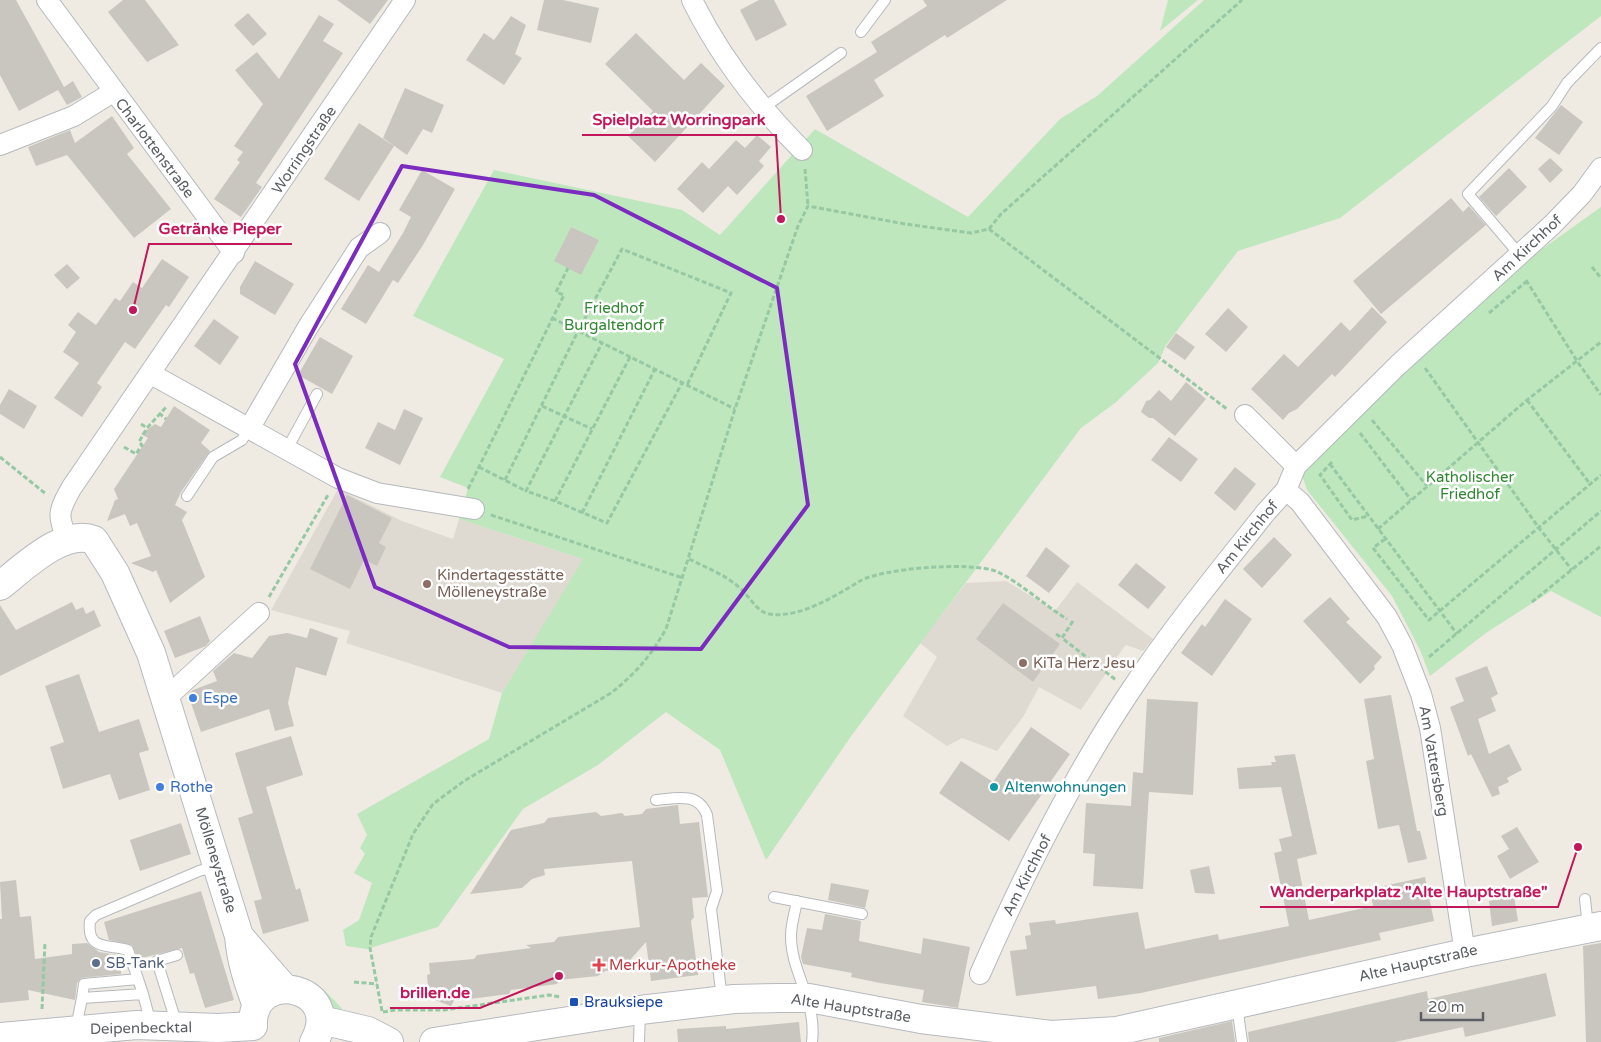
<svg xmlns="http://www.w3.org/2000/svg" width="1601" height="1042" font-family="'Varela Round',sans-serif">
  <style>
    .education { fill: #dfdad1 }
    .green { fill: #bfe7be }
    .building { fill: #c9c6c0 }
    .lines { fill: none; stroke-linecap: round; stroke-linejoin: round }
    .service-casing { stroke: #b5b9be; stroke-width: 12 }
    .minor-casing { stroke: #b5b9be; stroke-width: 22 }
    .secondary-casing { stroke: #b6bac0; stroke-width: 30 }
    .path { stroke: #96c9a3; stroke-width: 3; stroke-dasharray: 5 2.5; stroke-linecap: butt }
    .service { stroke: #fff; stroke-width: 10 }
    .minor { stroke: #fff; stroke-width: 20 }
    .secondary { stroke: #fff; stroke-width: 28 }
    .marked { fill: none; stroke: #7b2cbf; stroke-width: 4; stroke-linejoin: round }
    .education-dot { fill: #8d6e63; stroke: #fff; stroke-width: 2 }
    .shop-dot { fill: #3f7fe0; stroke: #fff; stroke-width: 2 }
    .culture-dot { fill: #0f9aa8; stroke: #fff; stroke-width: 2 }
    .service-dot { fill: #5c6f8a; stroke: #fff; stroke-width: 2 }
    .health-dot { fill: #e0444e; stroke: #fff; stroke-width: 2 }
    .transit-dot { fill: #1a4fb4; stroke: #fff; stroke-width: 2 }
    .labels { text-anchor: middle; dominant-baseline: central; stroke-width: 5; stroke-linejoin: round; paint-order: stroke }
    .street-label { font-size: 15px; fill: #5b5f64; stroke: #fff }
    .park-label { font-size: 15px; fill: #308631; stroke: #fff }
    .education-label { font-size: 15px; fill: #785e54; stroke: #fff; text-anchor: start }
    .shop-label { font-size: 15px; fill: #366cbe; stroke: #fff; text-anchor: start }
    .culture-label { font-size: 15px; fill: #0d838f; stroke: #fff; text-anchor: start }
    .service-label { font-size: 15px; fill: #4e5e75; stroke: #fff; text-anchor: start }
    .health-label { font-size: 15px; fill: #be3a42; stroke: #fff; text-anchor: start }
    .transit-label { font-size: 15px; fill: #164399; stroke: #fff; text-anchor: start }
    .leader { fill: none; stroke: #c2185b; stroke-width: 2 }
    .callout-dot { fill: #c2185b; stroke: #fff; stroke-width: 2 }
    .callout-label { font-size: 16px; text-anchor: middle; font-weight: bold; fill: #c2185b; stroke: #fff; stroke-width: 5; stroke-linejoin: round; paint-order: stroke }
  </style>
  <rect width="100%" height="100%" fill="#efebe3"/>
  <!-- education -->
  <path class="education" d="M338 489 402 521 453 539 459 519 584 559 502 693 346 643 350 631 271 610Z
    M1006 581 1055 611 1077 582 1153 639 1143 651 1126 645 1124 647 1081 710 1039 687 1023 717 997 751 962 738 947 746 903 716 937 657 920 643 966 583Z"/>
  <!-- green -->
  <path class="green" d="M1168 0H1198L1160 31Z
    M1204 0H1601V16L1340 218 1238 251 1166 345 1158 363 1115 403 1081 428 852 735 766 860 720 750 666 712 598 765 523 809 438 927 367 949 346 946 343 930 359 920 372 883 354 873 365 854 360 848 367 835 357 814 489 739 502 693 583 559 459 519 468 488 440 477 504 359 413 316 494 170 682 210 720 235 815 129 968 217 1060 119 1097 96Z
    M1601 207V617L1551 591 1486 633 1430 676 1420 650 1392 596 1307 490 1301 472 1358 415 1521 264Z
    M284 974C307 975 318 983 334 1000 340 1006 344 1010 346 1019Z"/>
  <!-- building -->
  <path class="building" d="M0 0H16L64 87 73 81 82 97 67 105 58 90 19 111 0 75Z
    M123 0H145L179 45 147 62 108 12Z
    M337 0H388L370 24Z
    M544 0H563L599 8 591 43 537 30Z
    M759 0H774L787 25 756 41 740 10Z
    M923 0H1007L947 38 945 35 874 80 884 96 827 131 806 96 877 52 871 42 927 6Z
    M248 13 267 34 253 46 234 25Z
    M319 15 334 24 323 41 343 53 256 183 262 187 241 217 214 199 240 162 237 160 243 152 234 146 263 104 235 70 257 52 279 79Z
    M511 16 526 25 515 54 522 58 504 85 466 60 484 33 494 40Z
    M636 33 684 80 701 63 725 86 655 162 628 136 653 111 605 64Z
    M405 88 444 105 432 133 423 129 407 155 383 138Z
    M1561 105 1583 122 1559 155 1535 138Z
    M112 116 134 148 127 154 171 209 134 238 67 155 36 166 28 147 70 130 75 143Z
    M359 123 394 146 359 201 324 179Z
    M757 135 771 147 759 161 764 166 737 195 728 186 703 213 677 189 702 162 709 169 736 140 745 148Z
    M1550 158 1563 170 1550 183 1538 169Z
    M1509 168 1527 187 1496 216 1479 197Z
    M422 170 455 189 423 245 398 283 393 280 366 324 341 309 368 265 379 272 403 233 411 217 399 210Z
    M1451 198 1463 212 1469 206 1486 225 1381 314 1353 281Z
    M571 227 599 240 581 275 554 261Z
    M162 259 189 277 169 307 166 305 135 349 125 342 97 383 102 387 82 417 54 398 79 363 63 352 76 332 68 325 78 312 96 325 115 298 120 301 133 282 142 288Z
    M255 261 294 284 275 315 240 294V287Z
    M67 264 80 278 67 289 54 275Z
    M1372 307 1387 322 1335 377 1332 374 1297 409 1289 413 1283 420 1251 389 1284 354 1298 367 1341 322 1350 331Z
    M1228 308 1248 327 1226 352 1205 334Z
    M214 319 239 337 220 365 194 346Z
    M1176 333 1195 347 1185 360 1166 347Z
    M320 337 353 356 332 394 298 375Z
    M1186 382 1206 399 1175 436 1153 418H1149L1141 412 1146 401 1150 400 1159 390 1171 401Z
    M9 389 37 406 24 429 0 414V405Z
    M174 406 210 430 201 443 210 451 181 492 175 505 187 512 182 520 205 577 170 603 156 570 153 572 131 563 151 556 137 523 130 526 125 514 107 521 115 500 118 499 114 489 148 438 141 434 155 424 161 427Z
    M404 409 423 418 400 465 365 448 378 422 395 430Z
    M1169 437 1198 459 1181 482 1151 460Z
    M1235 467 1256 484 1235 511 1214 493Z
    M347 495 392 518 379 543 386 547 377 566 364 560 350 589 310 569Z
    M1274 537 1292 555 1262 588 1243 569Z
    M1046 547 1070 566 1049 593 1026 576Z
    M1136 563 1166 587 1148 609 1118 585Z
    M1330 597 1350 619 1346 622 1382 657 1374 666 1375 669 1360 684 1303 621Z
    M1225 599 1252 619 1212 676 1181 653 1202 624 1205 627Z
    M72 602 76 610 83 607 86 614 94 610 101 626 0 676V605L16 630Z
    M1003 603 1060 644 1033 682 976 639Z
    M200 616 210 641 206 646 175 658 164 631Z
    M310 628 338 638 326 676 296 667 288 703 294 726 275 731 269 709 201 732 188 694 193 690 217 681 213 671 234 653 252 658 269 636 287 633 307 638Z
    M1487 666 1498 694 1491 698 1496 711 1478 719 1489 754 1509 744 1522 770 1507 778 1509 782 1498 787 1500 794 1492 797 1471 754 1468 756 1450 707 1464 701 1455 678Z
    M79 674 99 732 139 719 149 750 139 753 150 790 119 800 110 774 63 789 50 747 64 742 45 686Z
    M1391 695 1417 831H1420L1427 859 1408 863 1399 825 1378 829 1366 761 1374 759 1364 699Z
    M1147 699 1198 702 1193 795 1149 792 1143 889 1093 886 1095 854 1083 853 1086 803 1131 806 1133 772 1143 773Z
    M1031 727 1070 754 1009 841 939 793 961 761 993 782Z
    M291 736 303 775 266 787 296 890 300 888 309 921 263 934 254 901 262 899 238 818 253 813 235 753Z
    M1295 754 1317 854 1297 859 1309 920 1373 906 1370 889 1425 877 1434 921 1379 933 1381 940 1141 993 1098 999 1096 986 1016 996 1010 951 1027 949 1025 936 1031 935 1029 923 1055 920 1056 924 1138 912 1145 949 1218 934 1219 940 1289 926 1274 853 1282 851 1279 839 1292 836 1281 787 1239 789 1237 768 1272 765 1271 762H1276L1274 756Z
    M678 805 680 824 699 822 708 897 692 898 694 917 691 921 698 975 651 981 646 942 622 969 605 971 598 976 559 980 557 984 511 990 509 994 454 1001 451 1006 429 998 427 975 430 974 429 963 474 959 477 955 531 948 526 945 554 942 558 937 640 927 632 861 544 869 545 875 532 879 522 888 470 894 511 830 544 823 548 818 596 812 601 816 622 813 625 816 642 814 646 809Z
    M181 823 191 854 140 871 130 840Z
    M1517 827 1539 862 1510 879 1497 856 1509 849 1501 836Z
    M1209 866 1215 894 1195 893 1190 870Z
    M16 880 20 917 31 916 35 959 72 954V944L87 943 99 952 123 956 125 963 121 964V974L81 978 77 983 75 1000 28 990 29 1000 0 1003V919H2L0 882Z
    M831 883 869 890 865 908 828 900Z
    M201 891 234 1000 205 1008 194 973 190 974 182 948 138 959 132 945 109 940 104 922Z
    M1514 896 1518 921 1492 926 1489 901Z
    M825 914 861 921 859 941 921 954 923 938 970 947 958 1008 922 1002 924 990 880 983 851 977 852 973 803 964 801 957 807 928 822 930Z
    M1601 943V1042H1586L1583 946Z
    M1546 973 1556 1016 1465 1037 1463 1027 1395 1042H1249L1248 1032 1427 991 1428 999Z
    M1232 1021 1235 1042H1159V1038Z
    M799 1022 801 1042H678L677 1029 726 1026V1029Z"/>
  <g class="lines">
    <defs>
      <path id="service" d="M861 32 885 0
        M763 108 841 53
        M1519 254 1468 194 1552 106 1567 83 1601 48
        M287 449 317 394
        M187 496 213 457 242 440 249 429
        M656 800C677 798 698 792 707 815L717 891 711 909 722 999
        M774 897 862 914
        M1585 899 1588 927
        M797 901C795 912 791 924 791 936 791 973 817 1000 812 1042
        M138 979 128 950C110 944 86 952 90 921L96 915 199 871 217 866
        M82 998 84 984 138 979 143 994
        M1237 1005 1242 1042
        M177 1025 157 961 177 955
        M76 1028 82 998 143 994 151 1024
        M639 1042 640 1011"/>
      <path id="minor" d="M47 0 234 253
        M692 0C720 57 758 106 802 150
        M0 145 74 116 113 92
        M151 374 338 478 377 493 474 509
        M1245 415 1296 466
        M249 429 308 327 359 248 380 233
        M1286 490 1300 502 1387 617 1402 645 1421 694 1430 728 1465 953
        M68 540C56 515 59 510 72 487L405 0
        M166 698 259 613
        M980 974C1023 876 1071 779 1131 690 1172 628 1220 570 1266 512L1286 490 1296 466 1398 365 1552 225 1582 194 1601 168"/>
      <path id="secondary" d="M0 586C23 568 63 528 94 540L115 573 151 653 239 936C241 961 248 982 257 1006
        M239 936 284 988
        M321 1020 368 1031 389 1042
        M253 1022C255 967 345 987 314 1042
        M0 1037 137 1025 218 1028 253 1026
        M434 1042 640 1010 734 999 779 998H809L921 1019 1051 1035 1117 1031 1465 953 1601 926"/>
    </defs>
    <!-- service casing -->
    <use href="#service" class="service-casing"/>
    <!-- minor casing -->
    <use href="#minor" class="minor-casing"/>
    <!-- secondary casing -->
    <use href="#secondary" class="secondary-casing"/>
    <!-- path -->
    <path class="path" d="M805 169 808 206
      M989 229 1227 409
      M1592 267 1601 278
      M1526 280 1577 361 1601 395
      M1489 313 1527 281
      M552 318 735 409
      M630 357 555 501 607 523 682 383
      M1425 368 1539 528 1572 570
      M1527 400 1590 484
      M542 406 592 429
      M159 413 166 419
      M1372 420 1427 486
      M141 424 147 428 167 406
      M1360 433 1411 500
      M124 447 136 454 142 445 139 442 147 428
      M0 457 46 494
      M1332 462 1320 475 1352 520 1368 516
      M1330 464 1457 634
      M479 467 526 491
      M505 480 578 331 622 249 731 293 687 385
      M468 489 564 295 556 292 568 268
      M555 501 526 491 602 343
      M582 513 655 369
      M491 515 683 578
      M1378 529 1527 400 1601 342
      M1385 539 1373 548 1429 620 1601 475
      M689 559C707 568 726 575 741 589 750 597 757 612 769 614 799 619 835 596 860 581 882 568 975 561 998 572 1022 584 1044 605 1067 619
      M269 597 328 495
      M1532 602 1601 546
      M1073 621 1062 638 1116 680
      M1056 634 1062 638
      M1429 657 1601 511
      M354 982 377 984
      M42 1009 45 942
      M382 1011 370 948 371 937 413 834 433 804 464 781 611 693C636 673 650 657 666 629L735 409 798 226 808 206 905 224 971 233 989 229 1001 214 1242 0
      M383 1012 395 1010H444L549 995 560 997"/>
    <!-- service -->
    <use href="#service" class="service"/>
    <!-- minor -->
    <use href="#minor" class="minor"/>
    <!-- secondary -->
    <use href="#secondary" class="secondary"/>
  </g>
  <!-- marked area -->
  <path class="marked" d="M402 166 594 195 777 288 808 505 701 649 509 647 375 587 295 364Z"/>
  <!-- markers -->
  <g class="education-dot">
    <circle cx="427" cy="584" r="5"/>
    <circle cx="1023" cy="663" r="5"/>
  </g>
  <g class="shop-dot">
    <circle cx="193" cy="698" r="5"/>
    <circle cx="160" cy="787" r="5"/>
  </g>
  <circle class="culture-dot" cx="994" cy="787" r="5"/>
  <circle class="service-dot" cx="96" cy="963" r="5"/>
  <path class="health-dot" d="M596.5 957.5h5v5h5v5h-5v5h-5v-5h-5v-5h5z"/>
  <rect class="transit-dot" x="569" y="997" width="10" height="10" rx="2.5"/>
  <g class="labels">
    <!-- street labels -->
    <g class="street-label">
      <text transform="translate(155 148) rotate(53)">Charlottenstraße</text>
      <text transform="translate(304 150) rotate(-56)">Worringstraße</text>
      <text transform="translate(1527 248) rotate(-43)">Am Kirchhof</text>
      <text transform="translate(1247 537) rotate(-51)">Am Kirchhof</text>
      <text transform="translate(1434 761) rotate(80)">Am Vattersberg</text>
      <text transform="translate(216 860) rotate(73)">Mölleneystraße</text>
      <text transform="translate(1027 875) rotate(-63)">Am Kirchhof</text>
      <text transform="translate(1418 963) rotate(-13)">Alte Hauptstraße</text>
      <text transform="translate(851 1008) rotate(9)">Alte Hauptstraße</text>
      <text transform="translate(141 1028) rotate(-1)">Deipenbecktal</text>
    </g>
    <!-- park labels -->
    <g class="park-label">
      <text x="614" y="308">Friedhof<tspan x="614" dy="17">Burgaltendorf</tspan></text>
      <text x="1470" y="477">Katholischer<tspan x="1470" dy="17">Friedhof</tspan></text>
    </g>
    <!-- education labels -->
    <g class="education-label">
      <text x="437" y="575">Kindertagesstätte<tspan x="437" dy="17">Mölleneystraße</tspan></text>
      <text x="1033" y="663">KiTa Herz Jesu</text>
    </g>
    <!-- shop labels -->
    <g class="shop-label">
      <text x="203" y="698">Espe</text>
      <text x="170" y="787">Rothe</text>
    </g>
    <!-- culture labels -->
    <g class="culture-label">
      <text x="1004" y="787">Altenwohnungen</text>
    </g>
    <!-- service labels -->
    <g class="service-label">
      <text x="106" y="963">SB-Tank</text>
    </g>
    <!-- health labels -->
    <g class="health-label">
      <text x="609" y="965">Merkur-Apotheke</text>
    </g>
    <!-- transit labels -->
    <g class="transit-label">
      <text x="584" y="1002">Brauksiepe</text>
    </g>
  </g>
  <!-- callouts -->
  <path class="leader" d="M781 219L776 135H582M133 310L149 244H292M1578 847L1558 907H1260M559 976L480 1008H390"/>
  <g class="callout-dot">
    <circle cx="781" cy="219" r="5"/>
    <circle cx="133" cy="310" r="5"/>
    <circle cx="1578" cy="847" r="5"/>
    <circle cx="559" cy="976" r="5"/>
  </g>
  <g class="callout-label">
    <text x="679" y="125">Spielplatz Worringpark</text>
    <text x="220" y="234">Getränke Pieper</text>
    <text x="1409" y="897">Wanderparkplatz "Alte Hauptstraße"</text>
    <text x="435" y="998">brillen.de</text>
  </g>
  <!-- scale -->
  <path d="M1421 1012v8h62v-8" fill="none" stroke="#5b5f64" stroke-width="2.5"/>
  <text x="1428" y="1012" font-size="15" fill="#5b5f64" stroke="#ffffff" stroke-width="4" paint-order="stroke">20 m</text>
</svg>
